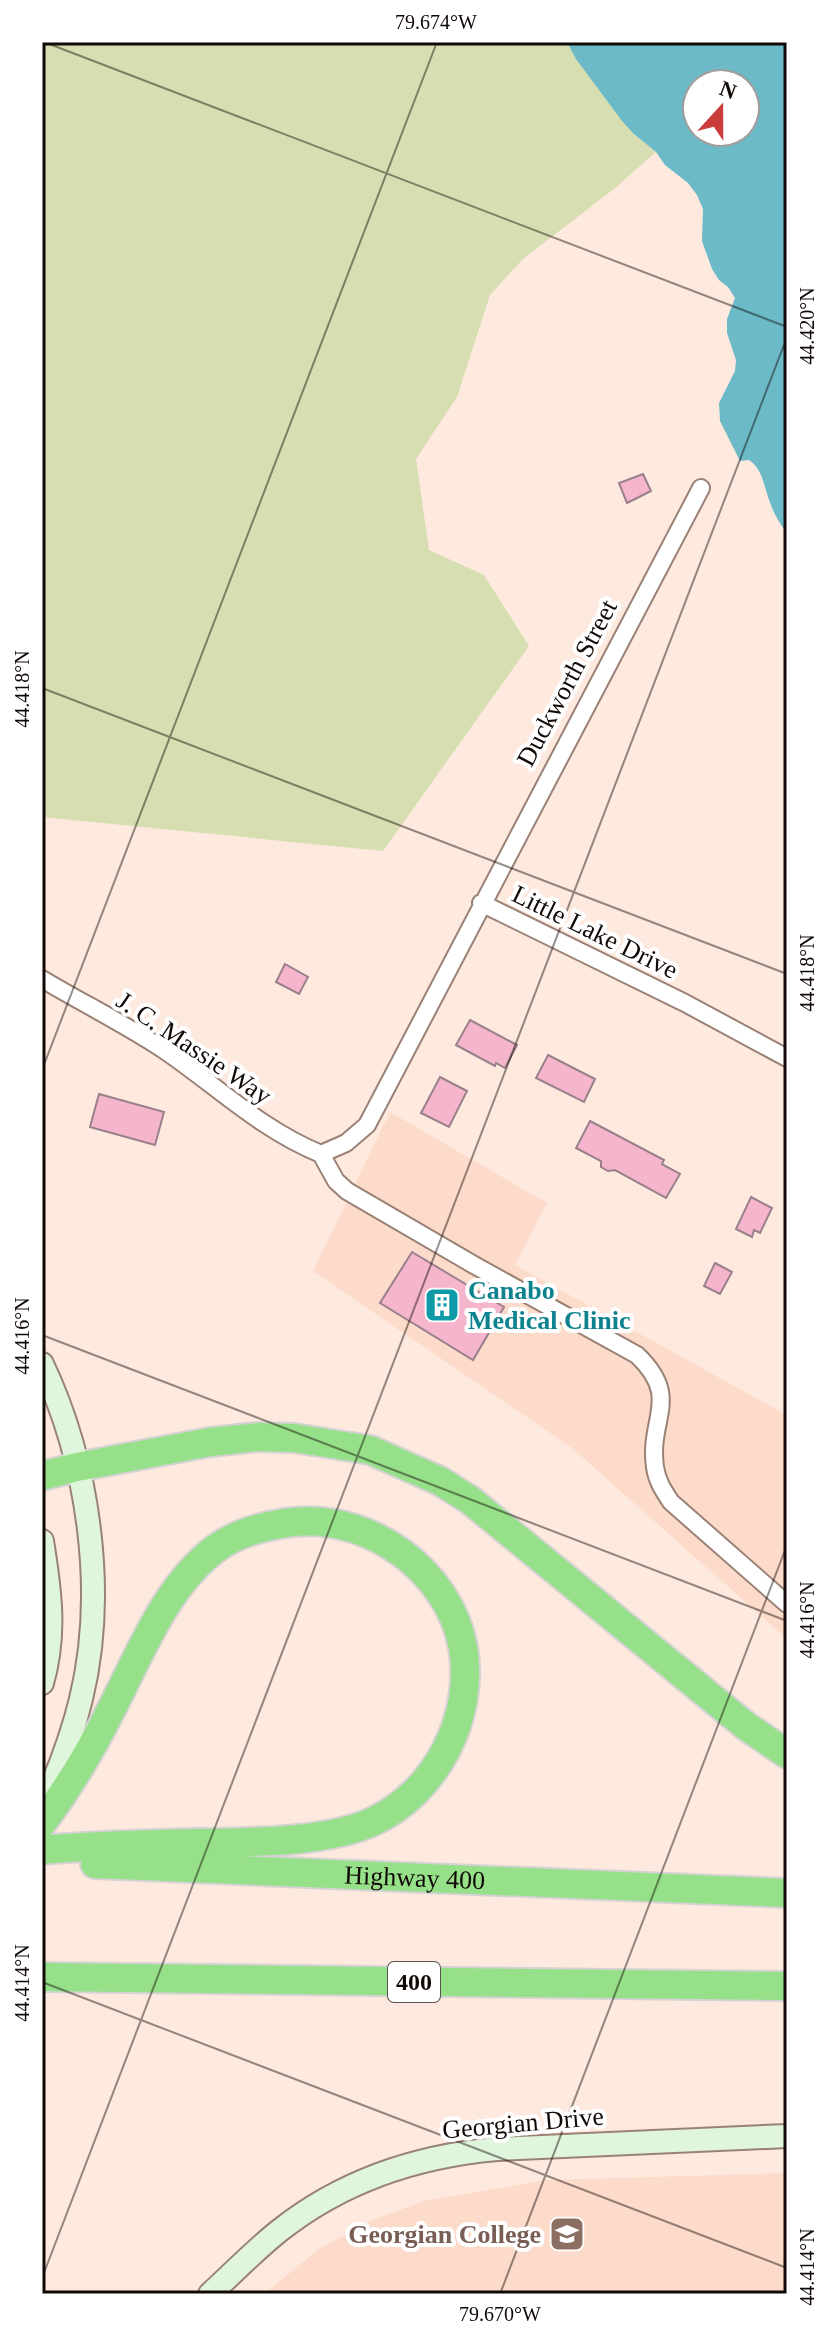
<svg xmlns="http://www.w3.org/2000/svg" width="829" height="2336" font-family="'Times New Roman',serif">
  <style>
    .built { fill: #fddbca }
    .green { fill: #d7deb1 }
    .water { fill: #6cbac8; fill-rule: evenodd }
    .building { fill: #f4b5cd; stroke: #9a808a; stroke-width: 2 }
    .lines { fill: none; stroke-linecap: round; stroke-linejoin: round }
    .minor-casing { stroke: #998175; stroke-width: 20 }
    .secondary-casing { stroke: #998175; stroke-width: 26 }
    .motorway-casing { stroke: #d4d3d2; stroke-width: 32 }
    .minor { stroke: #fff; stroke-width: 16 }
    .secondary { stroke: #e0f6dc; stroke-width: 22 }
    .motorway { stroke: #96e08a; stroke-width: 28 }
    .ticks { fill: none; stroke: #110906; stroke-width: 2; stroke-opacity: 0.45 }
    .labels { text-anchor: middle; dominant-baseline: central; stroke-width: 8; stroke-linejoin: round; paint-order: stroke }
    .shield { fill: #fff; stroke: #585351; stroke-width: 2 }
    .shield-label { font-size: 24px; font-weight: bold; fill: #110906 }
    .street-label { font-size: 26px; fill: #110906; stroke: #fff }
    .culture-label { font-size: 26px; font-weight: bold; fill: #0d838f; stroke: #fff; text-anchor: start }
    .education-label { font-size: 26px; font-weight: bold; fill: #785e54; stroke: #fff; text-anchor: end }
    .neatline { fill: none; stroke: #110906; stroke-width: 3 }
    .ticks-label { font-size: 20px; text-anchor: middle; fill: #110906 }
  </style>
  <rect width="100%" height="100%" fill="#fee9de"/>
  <!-- built -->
  <path class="built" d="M390 1112 547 1203 515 1265 787 1415V1639L572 1448 313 1271Z
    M787 2173V2294H264L320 2248 373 2220 424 2201 546 2180Z"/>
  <!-- green -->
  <path class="green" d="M42 42H693L634 134 656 152 615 188 523 259 490 295 457 397 416 459 429 550 484 575 529 646 383 851 42 817Z"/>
  <!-- water -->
  <path class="water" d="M567 42H787V533C780 524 775 516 771 505 764 489 764 470 749 460L740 461 720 421 719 403 735 371 736 360 727 333V319L735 298 728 287 719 280 712 269 702 241 703 209 697 195 688 183 665 165 656 152 634 134 622 121 576 59ZM697 84H745V132H697Z"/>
  <!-- building -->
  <path class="building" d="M643 474 651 491 627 503 619 483Z
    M285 964 308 977 299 994 276 982Z
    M470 1020 517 1045 505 1068 496 1063 495 1066 456 1045Z
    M548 1055 595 1079 584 1102 536 1078Z
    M440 1077 467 1091 449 1127 421 1113Z
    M99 1094 164 1112 155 1145 90 1127Z
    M590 1121 664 1160 662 1164 680 1174 666 1198 615 1170 608 1171 601 1167V1161L576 1148Z
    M751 1197 772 1208 760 1233 754 1230 752 1237 736 1229Z
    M412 1252 504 1307 473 1360 380 1303Z
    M715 1263 732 1272 720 1294 704 1286Z"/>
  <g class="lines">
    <defs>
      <path id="minor" d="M481 903 685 1003 787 1058
        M42 979C82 1003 125 1024 164 1050 217 1086 260 1129 321 1154
        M321 1154 346 1143 367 1125 701 488
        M321 1154 336 1181 347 1191 474 1265 637 1355C682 1398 648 1418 655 1467 657 1481 663 1490 671 1502L787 1604"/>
      <path id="secondary" d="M42 1364C89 1463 107 1592 81 1699 72 1736 58 1773 42 1808
        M42 1541C50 1590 56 1635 42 1683
        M210 2294C233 2273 255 2250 279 2231 342 2181 417 2156 497 2149L787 2136"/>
      <g id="motorway">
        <path d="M42 1476 77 1467 210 1442 258 1437 294 1438 370 1450 440 1481 470 1500 746 1726 787 1754"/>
        <path d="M42 1823C69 1787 91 1750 111 1710 139 1656 165 1587 215 1549 238 1532 266 1525 294 1522 370 1514 449 1571 463 1647 475 1717 436 1793 372 1822 325 1843 250 1842 199 1843 146 1844 94 1845 42 1850"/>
        <path id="s1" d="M95 1864 787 1893"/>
        <path d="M42 1977 787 1986"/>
      </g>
    </defs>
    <!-- minor casing -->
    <use href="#minor" class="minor-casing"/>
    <!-- secondary casing -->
    <use href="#secondary" class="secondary-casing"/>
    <!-- motorway casing -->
    <use href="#motorway" class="motorway-casing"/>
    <!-- minor -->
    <use href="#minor" class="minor"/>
    <!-- secondary -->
    <use href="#secondary" class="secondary"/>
    <!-- motorway -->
    <use href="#motorway" class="motorway"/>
  </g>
  <!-- ticks -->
  <path class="ticks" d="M44 42 787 327M42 688 787 974M42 1070 437 42M42 1335 787 1621M42 1982 787 2268M42 2278 787 337M500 2294 787 1545"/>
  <!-- icons -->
  <defs>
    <symbol id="building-square" viewBox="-11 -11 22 22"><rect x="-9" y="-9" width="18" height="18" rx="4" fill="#0f9aa8" stroke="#fff"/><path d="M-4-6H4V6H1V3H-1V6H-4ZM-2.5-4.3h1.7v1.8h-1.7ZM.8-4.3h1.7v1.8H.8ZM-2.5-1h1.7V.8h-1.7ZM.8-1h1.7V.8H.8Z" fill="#fff"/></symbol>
    <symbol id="university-square" viewBox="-11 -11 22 22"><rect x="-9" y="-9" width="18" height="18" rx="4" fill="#8d6e63" stroke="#fff"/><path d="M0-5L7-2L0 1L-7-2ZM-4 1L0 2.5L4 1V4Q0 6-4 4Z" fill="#fff"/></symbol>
  </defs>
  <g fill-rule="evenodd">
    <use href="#building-square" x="422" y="1285" width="40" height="40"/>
    <use href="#university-square" x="547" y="2214" width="40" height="40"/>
  </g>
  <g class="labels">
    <!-- shield labels -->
    <rect class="shield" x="388" y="1962" width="52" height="40" rx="6"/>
    <g class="shield-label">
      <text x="414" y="1982">400</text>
    </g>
    <!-- street labels -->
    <g class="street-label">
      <text transform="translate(567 683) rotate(-62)">Duckworth Street</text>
      <text transform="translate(595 932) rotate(26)">Little Lake Drive</text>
      <text transform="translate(194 1048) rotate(34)">J. C. Massie Way</text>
      <text stroke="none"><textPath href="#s1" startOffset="320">Highway 400</textPath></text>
      <text transform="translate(523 2123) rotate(-5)">Georgian Drive</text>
    </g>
    <!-- culture labels -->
    <g class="culture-label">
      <text x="468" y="1290">Canabo<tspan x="468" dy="30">Medical Clinic</tspan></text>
    </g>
    <!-- education labels -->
    <g class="education-label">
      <text x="541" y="2234">Georgian College</text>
    </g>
  </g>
  <!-- border -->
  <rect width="829" height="2336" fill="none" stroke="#ffffff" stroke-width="88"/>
  <!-- north arrow -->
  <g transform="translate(721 108) rotate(21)"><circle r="38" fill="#ffffff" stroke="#a09d9b" stroke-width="2"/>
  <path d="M0-6L14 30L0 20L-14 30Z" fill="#cb3c3c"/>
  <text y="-12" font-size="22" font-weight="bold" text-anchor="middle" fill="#110906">N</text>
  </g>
  <rect x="44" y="44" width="741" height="2248" class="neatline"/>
  <g class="ticks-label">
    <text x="436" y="29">79.674°W</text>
    <text transform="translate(807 326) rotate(-90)" y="7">44.420°N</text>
    <text transform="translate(22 689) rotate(-90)" y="7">44.418°N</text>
    <text transform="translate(807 973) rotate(-90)" y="7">44.418°N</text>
    <text transform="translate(22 1336) rotate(-90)" y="7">44.416°N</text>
    <text transform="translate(807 1620) rotate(-90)" y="7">44.416°N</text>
    <text transform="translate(22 1983) rotate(-90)" y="7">44.414°N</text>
    <text transform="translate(807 2267) rotate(-90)" y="7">44.414°N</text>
    <text x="500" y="2321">79.670°W</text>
  </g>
</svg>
